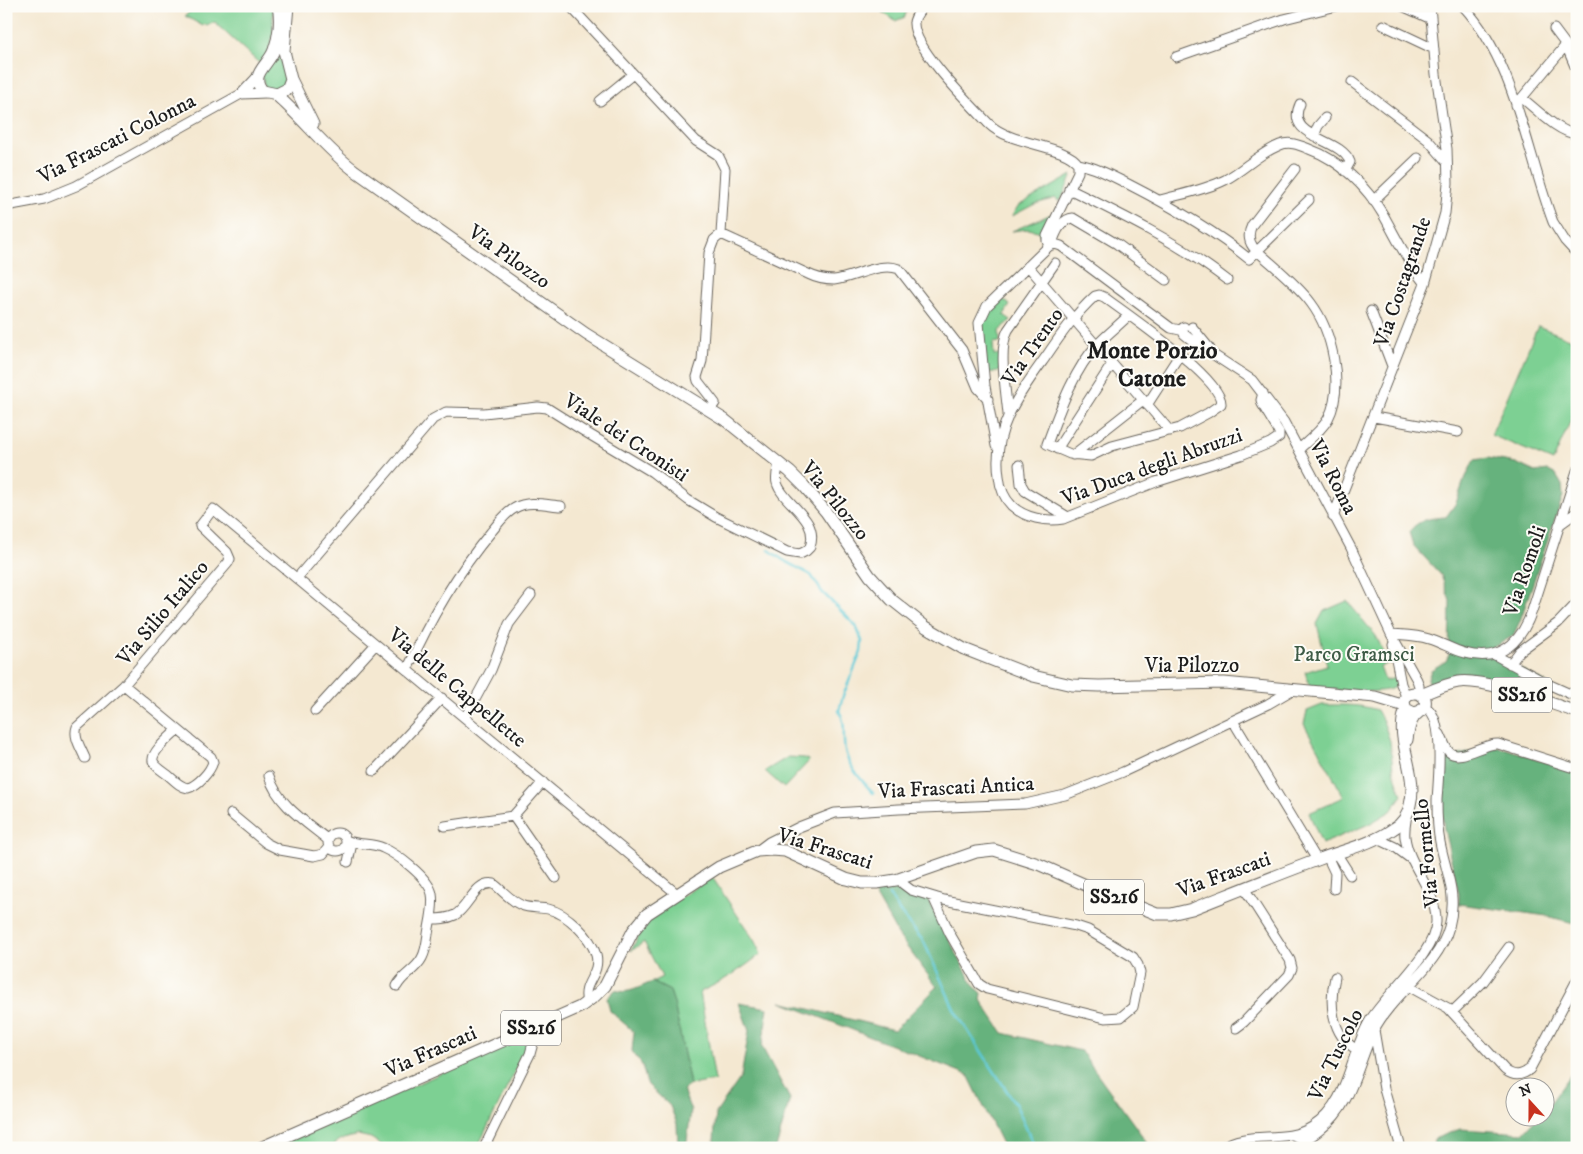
<svg xmlns="http://www.w3.org/2000/svg" width="1583" height="1154" font-family="'IM FELL DW Pica',serif">
  <style>
    .green { fill: #7dd093; stroke: #4c7658 }
    .forest { fill: #66b27d; stroke: #41674c }
    .lines { fill: none; stroke-linecap: round; stroke-linejoin: round }
    .stream { stroke: #5dc9d6; stroke-width: 2.5 }
    .minor-casing { stroke: #68635b; stroke-width: 11 }
    .major-casing { stroke: #68635b; stroke-width: 13 }
    .minor { stroke: #fff; stroke-width: 9 }
    .major { stroke: #fff; stroke-width: 11 }
    .labels { text-anchor: middle; dominant-baseline: central; stroke-width: 4; stroke-linejoin: round; paint-order: stroke }
    .shield { fill: #fdfcf7; stroke: #605f5e; stroke-width: 1 }
    .shield-label { font-size: 20px; font-weight: bold; fill: #1c1c1c }
    .street-label { font-size: 21px; fill: #1c1c1c; stroke: #fdfcf7 }
    .park-label { font-size: 21px; fill: #3e5b46; stroke: #fdfcf7 }
    .quarter-label { font-size: 24px; font-weight: bold; fill: #1c1c1c; stroke: #fdfcf7 }
  </style>
  <rect width="100%" height="100%" fill="#fdfcf7"/>
  <filter id="ink" filterUnits="userSpaceOnUse"><feTurbulence type="fractalNoise" baseFrequency=".02" numOctaves="2"/><feDisplacementMap in="SourceGraphic" scale="10" xChannelSelector="R" yChannelSelector="G"/><feConvolveMatrix kernelMatrix="1 2 1 2 8 2 1 2 1" color-interpolation-filters="sRGB"/></filter>
  <filter id="wash" filterUnits="userSpaceOnUse"><feTurbulence type="fractalNoise" baseFrequency=".0096" numOctaves="4" result="noise"/><feDisplacementMap in="SourceGraphic" scale="20" xChannelSelector="R" yChannelSelector="G"/><feGaussianBlur stdDeviation="1.12" result="paint"/><feColorMatrix in="noise" values="0 0 0 0 0 0 0 0 0 0 0 0 0 0 0 0 0 1.4 0 .05"/><feComposite in="paint" operator="in"/></filter>
  <g filter="url(#wash)">
    <rect width="100%" height="100%" fill="#f4e8d1"/>
    <!-- green -->
    <path class="green" d="M196 6H273V35L268 54 259 63 214 22 207 26 204 24 203 26 185 16Z
      M875 6H907L905 17 895 21Z
      M278 53C283 68 291 77 279 90L265 89 262 74Z
      M1072 175 1061 200 1058 201 1056 198 1035 204 1012 216 1018 206Z
      M1054 213 1043 236H1040L1038 231 1028 229 1012 231Z
      M999 296 1010 305 1004 315 1011 320 999 331 1000 342 993 343 994 355H1001L1002 371 986 373 980 324Z
      M1538 326 1577 342V406L1553 461 1491 435Z
      M1347 601 1376 636 1389 663 1380 667 1385 681 1395 678 1398 685C1388 697 1327 689 1310 688L1305 672 1327 665 1317 624 1324 611Z
      M1322 705C1341 705 1359 704 1377 710L1383 721 1390 741 1393 770 1402 795 1391 811 1369 824 1322 844 1309 813 1344 797 1304 724 1307 711Z
      M788 757 805 758 809 761 784 788 765 771Z
      M712 877 754 940 761 954C742 969 722 982 700 992L715 1081 690 1085 674 1003 670 991 652 982 662 977 644 942 631 951 644 925 656 913Z
      M528 1035 529 1043 477 1148H386L371 1138 358 1135 340 1140 330 1148H300L289 1143 287 1148H272Z"/>
    <!-- forest -->
    <path class="forest" d="M1488 458 1516 463 1535 472 1547 470 1556 475 1562 485 1563 496 1520 621 1513 636 1492 648 1493 654 1548 684 1534 692 1480 676 1466 673 1433 687 1430 685 1428 679 1431 670 1446 661 1449 655 1450 601 1441 575 1413 545 1409 532C1419 519 1430 518 1446 517L1456 503 1463 483 1474 460Z
      M1493 747 1507 749 1577 772V924L1547 916 1459 904V894L1444 829 1442 812V759Z
      M894 887 927 898 974 986 982 993 981 1000 1003 1033 1081 1051 1151 1148H1004L968 1075 781 1002 894 1030 937 987 898 935 874 893Z
      M652 982 670 991 674 1003 690 1085 683 1090 691 1111 686 1148H678L677 1124 670 1106 647 1084 642 1065 632 1051 634 1032 610 1011 607 998 615 990C628 995 639 987 652 982Z
      M739 1003 768 1008 762 1047 790 1099 776 1148H723L714 1141 716 1113 741 1077 749 1031Z
      M1577 1066V1148H1433L1434 1139 1460 1129 1523 1133 1538 1117 1546 1116V1109Z"/>
    <g class="lines">
      <!-- stream -->
      <path class="stream" d="M769 550 783 560 811 575 822 592 856 626 862 641 861 652 843 696 839 711C847 724 842 735 845 750 848 767 862 780 873 793
        M889 895 900 912 924 942 955 1011 1016 1105 1035 1148"/>
    </g>
  </g>
  <g filter="url(#ink)">
    <g class="lines">
      <defs>
        <path id="minor" d="M570 6 696 141 718 155 725 169 721 234
          M923 6C920 11 914 17 914 23 913 48 971 105 989 124 1010 145 1066 145 1078 164
          M1402 6 1431 19
          M1463 6C1516 63 1526 151 1553 222L1565 241 1577 254
          M1383 25 1434 49
          M1554 29 1566 45
          M1176 57 1284 19 1337 6
          M1352 82 1428 140 1447 162
          M241 94 266 93
          M1522 98C1536 109 1559 133 1577 134
          M600 101 633 74
          M1300 104C1284 139 1341 137 1350 162L1345 171
          M1516 105 1566 45 1577 71
          M1314 136 1318 126 1325 118
          M1078 164C1096 167 1112 176 1128 184 1171 206 1212 229 1249 259L1309 200
          M1295 169 1252 225C1248 233 1248 240 1253 247 1272 265 1295 282 1311 303 1332 331 1345 386 1328 419 1321 431 1309 440 1299 449
          M1069 189C1124 216 1179 243 1227 280
          M1160 200C1182 194 1205 190 1225 180 1244 170 1259 153 1280 145 1290 141 1299 145 1309 149 1340 160 1367 187 1384 216 1397 239 1408 263 1425 284
          M1373 201 1418 158
          M6 206 44 199 76 186 241 94 257 77
          M1052 244C1055 234 1061 219 1073 218L1117 244 1166 280
          M1049 246 1055 244 1061 246 1171 328 1180 330 1184 327
          M1049 246 1047 241V236L1078 172V164
          M1028 266 1170 431
          M1371 311 1392 366
          M1128 316C1118 326 1106 335 1097 345 1073 371 1059 412 1047 444L1070 454 1091 456 1112 446 1180 428 1208 413 1221 404C1223 379 1125 313 1104 297L1099 295 1095 296C1075 314 1060 336 1045 358 1019 394 992 429 999 476 1000 487 1004 498 1012 506 1025 518 1046 522 1063 519L1156 482 1241 455 1270 443 1279 437V432L1262 404 1261 400 1263 393
          M1192 327 1210 349
          M1184 334 1194 342 1252 380 1284 422 1351 548 1391 634 1417 680 1419 686V693
          M1147 405 1180 354
          M710 410 715 403 698 381 697 377 702 361 709 253 714 240 721 234 808 274C816 278 825 280 834 280 853 278 881 261 899 269L962 350 978 388 988 399
          M1008 414C1006 392 998 348 1008 330L1055 263
          M1374 417 1458 432
          M996 446 985 386 979 323 987 306 1049 246
          M1057 449 1112 364
          M1073 455 1143 400
          M1019 465 1021 484 1025 491 1068 517
          M1333 517 1425 284 1445 213 1448 183 1447 149 1436 74 1430 6
          M1559 525 1577 512
          M297 578 433 419 446 412 484 413 538 407 547 408 582 430 652 472 688 500 716 517 787 552 800 554 806 551 810 547C820 518 783 504 777 483 775 477 778 469 779 463
          M1391 634C1404 635 1417 635 1429 639 1442 643 1453 650 1465 653 1501 663 1521 642 1532 611L1577 471
          M1393 644 1401 684 1406 696
          M1493 654 1548 684 1577 697
          M1510 664 1520 651 1558 623 1577 603
          M407 670C429 621 457 573 491 532 498 524 505 513 515 508 528 500 547 505 561 506
          M315 711 376 644
          M465 718 491 670 509 624 531 595
          M1233 721 1317 860
          M177 730C171 736 151 752 153 761 155 767 163 771 168 775 174 780 180 787 188 788 198 785 210 772 213 762L211 757 124 685 228 563 230 559 227 552 200 526 213 509 677 894
          M1440 734C1443 740 1445 747 1449 752 1460 762 1483 743 1498 744L1577 769
          M85 758C81 748 73 737 77 727L124 685
          M374 771 442 698
          M269 776C277 804 306 822 328 840
          M231 814 266 843 280 850 314 856 323 854 329 847
          M513 816 556 878
          M445 826 513 816 543 782
          M328 842a9 9 0 1 1 18 0a9 9 0 1 1-18 0Z
          M1376 838 1395 847 1411 859
          M346 840C358 846 371 842 383 848 397 854 429 878 432 894 434 905 431 918 429 928 427 938 427 949 422 958 416 970 402 975 397 986
          M757 851 769 842 799 827 835 813 899 809 1025 804 1065 795 1123 772 1268 704 1292 690
          M1336 853 1350 875
          M1327 856 1335 873 1334 889
          M348 862 352 843
          M900 879 903 884 911 890 944 900 1076 926 1088 930 1133 957 1138 965 1140 973 1133 1007 1121 1017 1105 1018 987 989 979 984 950 934 933 897
          M431 919C439 919 447 919 455 915 469 907 475 880 494 884 503 891 511 901 521 905 530 909 539 907 548 909 567 913 591 937 596 955 601 975 581 983 587 1002
          M1335 977C1329 1002 1331 1035 1356 1049
          M1408 986 1448 1008 1505 1070C1514 1077 1522 1076 1530 1069L1577 980
          M1452 1012 1483 982 1509 947
          M1236 1028 1244 1022 1289 975 1292 968 1290 960 1244 888
          M1374 1030 1384 1089 1401 1148
          M1293 1135 1301 1139C1309 1139 1315 1134 1321 1129 1353 1105 1357 1064 1374 1030 1393 993 1438 968 1449 927 1458 894 1446 873 1440 842 1437 828 1437 814 1437 800 1438 782 1446 713 1424 707
          M484 1148 530 1054 538 1025
          M1221 1148C1249 1129 1283 1145 1312 1127 1349 1104 1349 1056 1369 1022 1386 993 1435 955 1436 922 1437 890 1409 868 1405 837 1404 829 1406 822 1407 814"/>
        <path id="major" d="M278 6C281 20 279 37 274 50 269 65 248 75 263 91L277 94 287 89 291 79 284 51 288 6
          M291 79 313 124
          M275 94C303 118 325 148 354 170L586 334 725 420 790 472 804 486 826 512 870 576 892 600 926 627 964 649 1033 676 1072 685 1099 686 1224 683 1375 697 1405 706
          M1421 695C1433 690 1446 684 1458 682 1485 678 1548 703 1577 712
          M1407 740C1408 731 1409 724 1414 717 1417 713 1423 710 1425 705 1428 692 1413 691 1406 696L1404 703 1406 709 1414 713 1421 711
          M260 1148 580 1007 595 996 605 986 633 931 647 914 719 867 757 851 772 850 785 851 846 879 862 883H877L896 880 976 852 994 850 1038 864 1097 890 1157 914H1171L1192 909C1235 892 1277 875 1320 859 1344 850 1372 844 1393 829 1402 824 1408 815 1410 805 1419 772 1393 739 1406 709"/>
      </defs>
      <!-- minor casing -->
      <use href="#minor" class="minor-casing"/>
      <!-- major casing -->
      <use href="#major" class="major-casing"/>
      <!-- minor -->
      <use href="#minor" class="minor"/>
      <!-- major -->
      <use href="#major" class="major"/>
    </g>
  </g>
  <g class="labels">
    <!-- shield labels -->
    <g class="shield">
      <rect x="1492" y="677.5" width="60" height="35" rx="4"/>
      <rect x="1084" y="879.5" width="60" height="35" rx="4"/>
      <rect x="501" y="1010.5" width="60" height="35" rx="4"/>
    </g>
    <g class="shield-label">
      <text x="1522" y="695">SS216</text>
      <text x="1114" y="897">SS216</text>
      <text x="531" y="1028">SS216</text>
    </g>
    <!-- street labels -->
    <g class="street-label">
      <text transform="translate(117 139) rotate(-27)">Via Frascati Colonna</text>
      <text transform="translate(509 257) rotate(35)">Via Pilozzo</text>
      <text transform="translate(1403 282) rotate(-71)">Via Costagrande</text>
      <text transform="translate(1033 347) rotate(-55)">Via Trento</text>
      <text transform="translate(626 438) rotate(33)">Viale dei Cronisti</text>
      <text transform="translate(1152 467) rotate(-20)">Via Duca degli Abruzzi</text>
      <text transform="translate(1333 477) rotate(63)">Via Roma</text>
      <text transform="translate(835 501) rotate(51)">Via Pilozzo</text>
      <text transform="translate(1525 571) rotate(-71)">Via Romoli</text>
      <text transform="translate(163 613) rotate(-50)">Via Silio Italico</text>
      <text x="1192" y="666">Via Pilozzo</text>
      <text transform="translate(457 688) rotate(40)">Via delle Cappellette</text>
      <text transform="translate(956 788) rotate(-3)">Via Frascati Antica</text>
      <text transform="translate(825 849) rotate(17)">Via Frascati</text>
      <text transform="translate(1427 853) rotate(-96)">Via Formello</text>
      <text transform="translate(1224 875) rotate(-20)">Via Frascati</text>
      <text transform="translate(431 1052) rotate(-24)">Via Frascati</text>
      <text transform="translate(1336 1055) rotate(-64)">Via Tuscolo</text>
    </g>
    <!-- park labels -->
    <g class="park-label">
      <text x="1354" y="655">Parco Gramsci</text>
    </g>
    <!-- quarter labels -->
    <g class="quarter-label">
      <text x="1152" y="351">Monte Porzio<tspan x="1152" dy="28">Catone</tspan></text>
    </g>
  </g>
  <!-- margin -->
  <rect width="1583" height="1154" fill="none" stroke="#fdfcf7" stroke-width="25"/>
  <!-- north arrow -->
  <g transform="translate(1530 1102) rotate(339)"><circle r="24" fill="#fdfcf7" stroke="#a3a29f"/>
  <path d="M0-4L9 19L0 12L-9 19Z" fill="#c8321e"/>
  <text y="-8" font-size="14" font-weight="bold" text-anchor="middle" fill="#1c1c1c">N</text>
  </g>
</svg>
